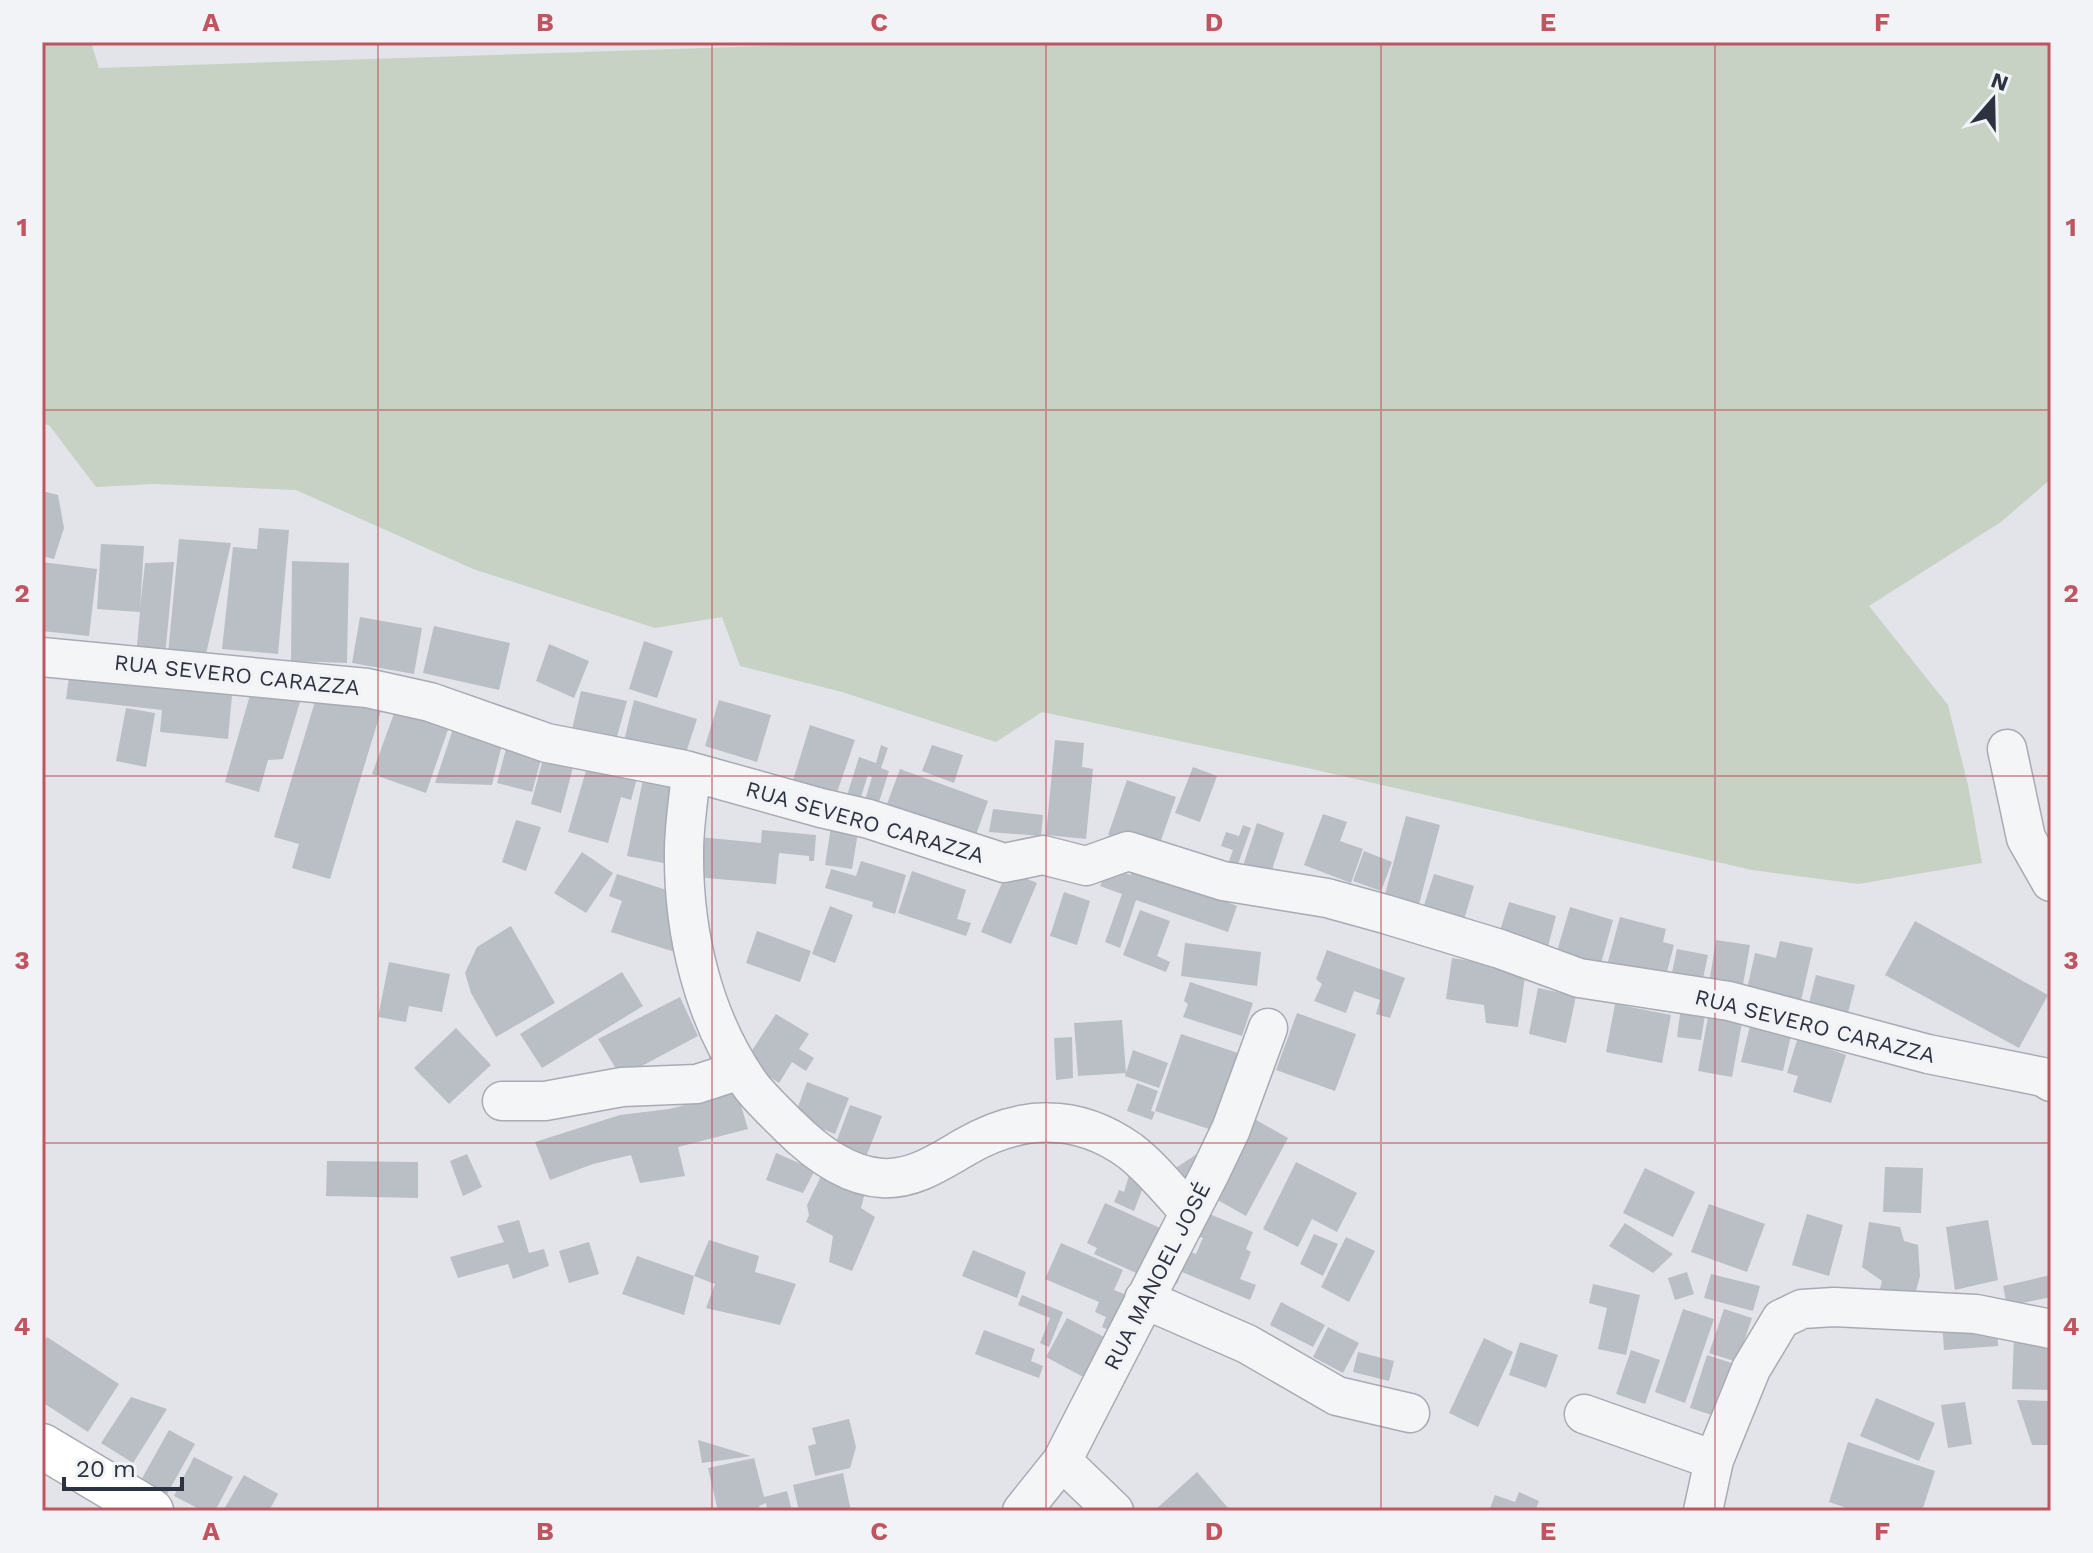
<svg xmlns="http://www.w3.org/2000/svg" width="2093" height="1553" font-family="'Work Sans',sans-serif">
  <style>
    .green { fill: #c7d2c4 }
    .building { fill: #babec5 }
    .lines { fill: none; stroke-linecap: round; stroke-linejoin: round }
    .street-casing { stroke: #a8abb3; stroke-width: 41 }
    .secondary-casing { stroke: #a8abb3; stroke-width: 47 }
    .street { stroke: #f4f5f7; stroke-width: 38 }
    .secondary { stroke: #fff; stroke-width: 44 }
    .grid { fill: none; stroke: #c05562; stroke-width: 2; stroke-opacity: 0.55 }
    .labels { text-anchor: middle; dominant-baseline: central; stroke-width: 7; stroke-linejoin: round; paint-order: stroke }
    .street-label { font-size: 22px; fill: #2c323f; stroke: #f1f3f6 }
    .neatline { fill: none; stroke: #c05562; stroke-width: 3 }
    .grid-label { font-size: 26px; text-anchor: middle; font-weight: bold; fill: #c05562 }
  </style>
  <rect width="100%" height="100%" fill="#e2e4e9"/>
  <!-- green -->
  <path class="green" d="M42 42H91L99 68 824 44 825 42H2051V479L2001 522 1869 606 1948 705 1968 785 1982 863 1858 884 1752 870 1312 769 1042 712 996 742 842 692 740 666 722 617 655 628 473 569 296 490 154 484 96 487 49 425 42 424Z"/>
  <!-- building -->
  <path class="building" d="M42 491 58 495 64 528 54 559 42 556Z
    M259 528 289 530 278 654 222 649 233 547 257 549Z
    M179 539 231 543 206 654H168Z
    M101 544 144 546 140 608 145 563 174 562 165 656H136L140 612 97 609Z
    M292 561 349 563 347 663 291 661Z
    M42 562 97 569 89 636 42 631Z
    M360 617 422 628 414 674 352 663Z
    M434 626 510 643 499 690 423 673Z
    M644 641 673 651 657 698 629 689Z
    M549 644 589 661 574 698 536 681Z
    M69 677 232 695 228 739 160 732 162 710 66 699Z
    M254 681 302 695 283 759 268 760 259 792 225 782Z
    M320 685 383 704 330 879 292 868 299 844 274 837Z
    M581 691 627 701 616 740 572 729Z
    M634 700 697 719 683 762 623 745Z
    M719 700 771 715 757 762 705 746Z
    M126 708 155 713 146 767 116 761Z
    M396 708 450 724 426 793 372 774Z
    M455 723 503 740 492 785 435 783Z
    M810 725 855 740 833 804 790 790Z
    M1055 740 1084 743 1082 767 1093 769 1086 839 1046 835Z
    M508 741 543 752 532 792 497 783Z
    M881 745 888 748 881 768 889 771 878 805 865 800 872 777 868 775 858 806 845 802 859 757 876 763Z
    M932 745 963 755 954 783 922 771Z
    M546 748 576 756 561 813 531 804Z
    M590 757 639 771 631 800 621 797 608 843 568 832Z
    M1193 767 1217 776 1200 822 1175 813Z
    M900 769 988 801 973 843 884 812Z
    M645 770 687 778 669 864 627 856Z
    M1127 780 1176 797 1157 852 1108 835Z
    M993 809 1043 815 1041 836 989 832Z
    M1323 814 1347 822 1340 841 1363 849 1351 883 1304 865Z
    M1406 816 1440 825 1418 908 1384 898Z
    M516 820 541 827 526 871 502 862Z
    M832 821 859 826 852 869 825 865Z
    M1257 823 1284 833 1268 882 1241 872Z
    M1243 825 1251 828 1233 878 1224 875 1233 850 1221 846 1226 832 1239 836Z
    M762 830 816 835 814 861H809V856L779 853 776 884 695 877 699 837 761 843Z
    M1364 851 1392 862 1381 891 1353 881Z
    M582 852 613 873 586 913 554 893Z
    M861 861 906 875 895 914 872 907 873 902 825 888 831 869 856 876Z
    M1134 864 1237 906 1228 932 1136 900 1120 948 1105 942 1122 894 1100 886 1108 867 1131 875Z
    M912 871 966 890 957 919 971 923 966 936 898 913Z
    M1007 871 1037 883 1011 944 981 932Z
    M617 874 679 894 675 952 611 932 622 901 609 896Z
    M1434 874 1474 886 1461 930 1420 918Z
    M1064 892 1090 901 1077 945 1050 936Z
    M1509 902 1556 916 1546 954 1497 940Z
    M830 906 853 915 835 963 812 954Z
    M1570 907 1613 920 1599 971 1555 958Z
    M1140 910 1170 921 1157 956 1170 962 1166 972 1123 955Z
    M1620 917 1666 929 1663 942 1674 945 1664 983 1606 969Z
    M1915 921 2048 995 2019 1048 1885 975Z
    M511 926 555 1003 496 1037 471 993 465 973 477 947Z
    M757 931 811 951 800 982 746 963Z
    M1716 940 1750 945 1741 996 1708 990Z
    M1780 941 1813 948 1801 1001 1747 989 1755 953 1776 958Z
    M1185 943 1261 952 1257 986 1181 976Z
    M1677 949 1708 955 1701 988 1670 982Z
    M1327 950 1405 978 1390 1018 1376 1014 1380 1000 1354 991 1346 1013 1314 1001 1322 984 1316 979Z
    M1452 958 1526 969 1518 1027 1486 1023 1484 1005 1446 999Z
    M389 962 450 974 442 1012 409 1006 406 1022 378 1017Z
    M622 972 643 1006 542 1068 520 1034Z
    M1816 975 1855 985 1846 1021 1807 1011Z
    M1190 982 1253 1003 1242 1036 1183 1017 1188 1004 1184 1001Z
    M1538 988 1576 996 1566 1043 1529 1034Z
    M680 997 698 1036 621 1077 598 1039Z
    M1682 999 1707 1003 1701 1040 1677 1037Z
    M1615 1004 1671 1015 1662 1063 1606 1052Z
    M1710 1006 1744 1012 1732 1077 1698 1071Z
    M1297 1013 1356 1034 1335 1091 1276 1070Z
    M776 1014 809 1034 799 1049 814 1058 806 1071 792 1062 779 1083 745 1061Z
    M1122 1020 1126 1073 1078 1076 1074 1023Z
    M1751 1022 1792 1031 1783 1071 1741 1062Z
    M1802 1024 1833 1033 1829 1049 1846 1055 1831 1103 1793 1092 1798 1076 1787 1073Z
    M456 1028 491 1065 449 1104 414 1068Z
    M1181 1034 1238 1053 1212 1130 1155 1111Z
    M1072 1037 1073 1078 1056 1080 1054 1038Z
    M1133 1050 1168 1063 1159 1088 1125 1076Z
    M807 1082 849 1098 835 1134 794 1118Z
    M1137 1083 1158 1091 1151 1111 1155 1112 1152 1120 1127 1111Z
    M737 1092 748 1129 678 1147 685 1176 640 1183 631 1155 593 1164 550 1180 535 1142 620 1115 669 1109Z
    M850 1105 882 1116 866 1157 834 1148Z
    M1249 1116 1288 1138 1246 1216 1207 1194Z
    M1203 1150 1193 1200 1168 1173Z
    M776 1153 815 1170 803 1193 766 1180Z
    M467 1154 482 1187 463 1196 450 1161Z
    M327 1161 418 1162V1198L326 1196Z
    M1296 1162 1357 1193 1337 1232 1312 1219 1298 1247 1263 1229Z
    M1885 1167 1923 1168 1921 1213 1883 1212Z
    M825 1168 867 1185 861 1208 875 1217 852 1271 829 1262 833 1236 806 1222 809 1215 807 1205Z
    M1645 1168 1695 1192 1673 1237 1623 1213Z
    M1130 1172 1147 1177 1134 1211 1114 1202 1119 1190 1124 1192Z
    M1105 1203 1169 1232 1140 1283 1133 1280 1136 1273 1094 1254 1097 1248 1087 1243Z
    M1709 1204 1765 1224 1747 1272 1691 1252Z
    M1200 1210 1253 1232 1246 1249 1251 1252 1240 1279 1256 1285 1250 1300 1182 1272 1177 1284 1168 1281 1182 1249 1196 1254 1203 1238 1190 1233Z
    M1807 1214 1843 1225 1829 1276 1792 1265Z
    M519 1220 529 1253 544 1249 549 1266 513 1279 508 1264 458 1278 450 1257 504 1242 497 1226Z
    M1988 1220 1998 1280 1955 1290 1946 1227Z
    M1869 1222 1900 1227 1904 1241 1918 1245 1920 1276 1913 1302 1879 1293 1882 1281 1862 1267Z
    M1625 1223 1673 1254 1653 1273 1609 1246Z
    M1314 1234 1338 1244 1323 1276 1300 1264Z
    M1346 1237 1375 1251 1349 1302 1321 1287Z
    M709 1240 759 1256 755 1272 796 1284 780 1325 706 1308 715 1284 694 1276 684 1315 622 1294 637 1256 694 1276Z
    M589 1242 599 1274 569 1283 559 1251Z
    M1061 1243 1123 1270 1114 1290 1127 1295 1117 1334 1102 1327 1106 1317 1095 1312 1099 1302 1045 1279Z
    M973 1250 1026 1272 1017 1298 962 1276Z
    M1687 1272 1694 1294 1675 1300 1668 1278Z
    M1711 1274 1760 1286 1753 1311 1704 1298Z
    M2051 1275V1297L2007 1306 2003 1286Z
    M1593 1284 1640 1295 1626 1355 1598 1349 1607 1308 1589 1303Z
    M1022 1295 1063 1312 1049 1347 1040 1343 1050 1318 1018 1305Z
    M1281 1302 1325 1325 1313 1347 1270 1325Z
    M1683 1309 1714 1319 1685 1403 1655 1392Z
    M1724 1309 1752 1318 1737 1362 1709 1353Z
    M1067 1318 1110 1340 1089 1380 1046 1357Z
    M1997 1318 1998 1346 1944 1350 1942 1322Z
    M1328 1327 1359 1343 1343 1373 1313 1357Z
    M984 1330 1035 1349 1031 1361 1043 1366 1039 1378 975 1354Z
    M47 1337 119 1384 88 1432 42 1402V1344Z
    M2014 1337 2051 1341V1390L2012 1389Z
    M1484 1338 1513 1352 1478 1427 1449 1413Z
    M1520 1342 1558 1355 1546 1388 1509 1375Z
    M1631 1350 1660 1360 1645 1404 1616 1394Z
    M1358 1352 1394 1361 1389 1381 1353 1372Z
    M1707 1355 1741 1366 1724 1419 1690 1408Z
    M131 1397 167 1409 133 1463 101 1443Z
    M1876 1398 1935 1423 1919 1461 1860 1436Z
    M2017 1400 2051 1401V1445H2032Z
    M1965 1402 1972 1444 1948 1448 1941 1405Z
    M849 1419 856 1447 850 1468 815 1476 808 1446 816 1444 812 1428Z
    M169 1430 195 1444 166 1496 140 1482Z
    M698 1440 751 1456 702 1463Z
    M1848 1442 1935 1471 1922 1511H1856L1829 1502Z
    M194 1457 233 1477 215 1511H203L174 1496Z
    M754 1458 764 1497 787 1491 792 1511H768L766 1503 759 1506 761 1511H718L708 1468Z
    M1197 1472 1229 1509 1227 1511H1154Z
    M843 1473 851 1511H799L793 1485Z
    M244 1475 278 1494 269 1511H223Z
    M1519 1492 1539 1501 1535 1511H1489L1495 1495 1515 1502Z"/>
  <g class="lines">
    <defs>
      <path id="street" d="M42 657 367 688 430 702 547 743 685 770 821 808 869 819 1004 863 1043 855 1086 866 1128 851 1223 881 1327 898 1385 914 1500 949 1579 978 1729 1001 1928 1054 2043 1077 2051 1082
        M2007 749 2026 838 2051 882
        M691 772C689 798 684 825 684 851 683 932 703 1019 751 1086 762 1100 776 1113 789 1126 813 1150 846 1176 882 1178 913 1180 939 1162 965 1147 1020 1115 1076 1112 1130 1151 1152 1168 1170 1191 1189 1212
        M502 1101H545L622 1087 697 1084 740 1070
        M1144 1299 1247 1344 1337 1396 1410 1413
        M1584 1414 1714 1460
        M1062 1461 1114 1511
        M1022 1511 1062 1461 1210 1173 1231 1129 1268 1028
        M1703 1511 1714 1460 1751 1369 1781 1319 1802 1309 1834 1307 1976 1314 2051 1329"/>
      <path id="secondary" d="M42 1446 151 1511"/>
    </defs>
    <!-- street casing -->
    <use href="#street" class="street-casing"/>
    <!-- secondary casing -->
    <use href="#secondary" class="secondary-casing"/>
    <!-- street -->
    <use href="#street" class="street"/>
    <!-- secondary -->
    <use href="#secondary" class="secondary"/>
  </g>
  <!-- grid -->
  <path class="grid" d="M378 42V1511M712 42V1511M1046 42V1511M1381 42V1511M1715 42V1511M42 410H2051M42 776H2051M42 1143H2051"/>
  <g class="labels">
    <!-- street labels -->
    <g class="street-label">
      <text transform="translate(237 675) rotate(6)">RUA SEVERO CARAZZA</text>
      <text transform="translate(865 822) rotate(16)">RUA SEVERO CARAZZA</text>
      <text transform="translate(1815 1026) rotate(14)">RUA SEVERO CARAZZA</text>
      <text transform="translate(1157 1276) rotate(-63)">RUA MANOEL JOSÉ</text>
    </g>
  </g>
  <!-- border -->
  <rect width="2093" height="1553" fill="none" stroke="#f1f3f6" stroke-width="88"/>
  <!-- north arrow -->
  <g transform="translate(1993 100) rotate(20)" stroke="#f1f3f6" stroke-width="6" paint-order="stroke">
  <path d="M0-6L14 30L0 20L-14 30Z" fill="#2c323f"/>
  <text y="-12" font-size="22" font-weight="bold" text-anchor="middle" fill="#2c323f">N</text>
  </g>
  <!-- scale -->
  <path d="M64 1477v12h118v-12" fill="none" stroke="#2c323f" stroke-width="4"/>
  <text x="76" y="1477" font-size="24" fill="#2c323f" stroke="#f1f3f6" stroke-width="6" paint-order="stroke">20 m</text>
  <rect x="44" y="44" width="2005" height="1465" class="neatline"/>
  <g class="grid-label">
    <text x="211" y="31">A</text>
    <text x="545" y="31">B</text>
    <text x="879" y="31">C</text>
    <text x="1214" y="31">D</text>
    <text x="1548" y="31">E</text>
    <text x="1882" y="31">F</text>
    <text x="22" y="236">1</text>
    <text x="2071" y="236">1</text>
    <text x="22" y="602">2</text>
    <text x="2071" y="602">2</text>
    <text x="22" y="969">3</text>
    <text x="2071" y="969">3</text>
    <text x="22" y="1335">4</text>
    <text x="2071" y="1335">4</text>
    <text x="211" y="1540">A</text>
    <text x="545" y="1540">B</text>
    <text x="879" y="1540">C</text>
    <text x="1214" y="1540">D</text>
    <text x="1548" y="1540">E</text>
    <text x="1882" y="1540">F</text>
  </g>
</svg>
